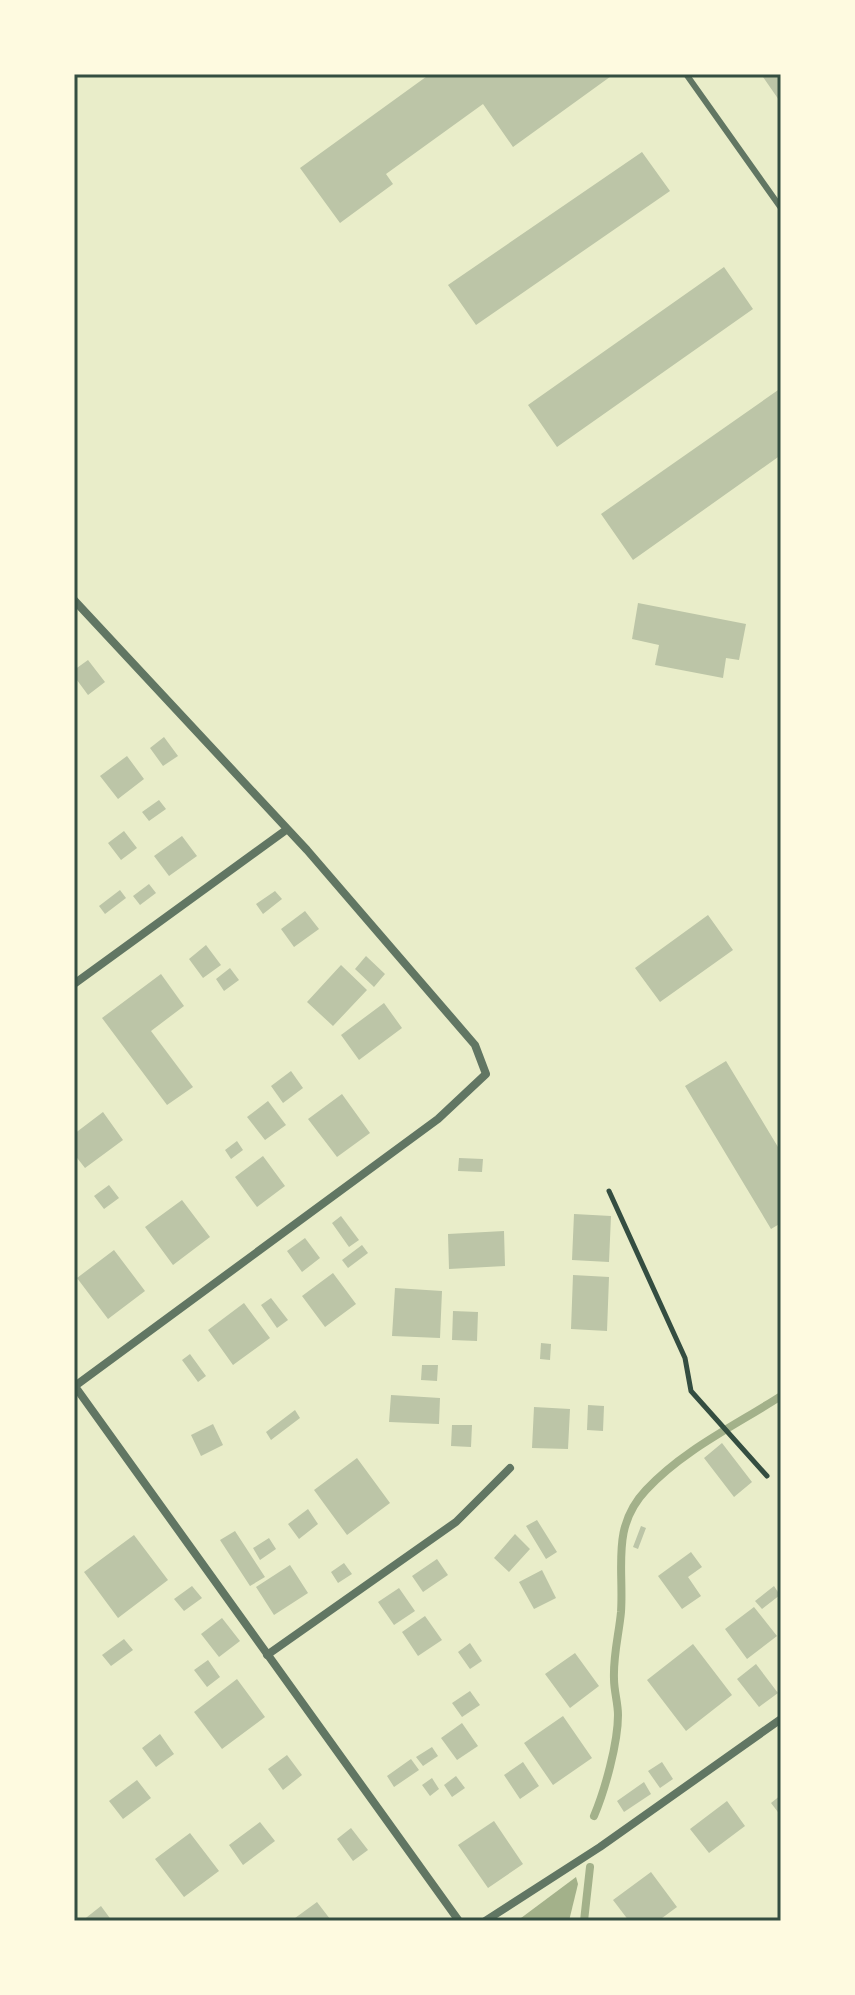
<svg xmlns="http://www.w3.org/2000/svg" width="855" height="1995" font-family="Roboto,sans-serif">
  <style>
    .water { fill: #a3b18a }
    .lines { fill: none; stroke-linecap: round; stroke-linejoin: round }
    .stream { stroke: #a3b18a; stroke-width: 8 }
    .building { fill: #bcc5a7 }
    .path { stroke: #344e41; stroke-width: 5 }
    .service { stroke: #617663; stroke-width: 6 }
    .minor { stroke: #617663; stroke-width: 8 }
    .neatline { fill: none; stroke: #344e41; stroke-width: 3 }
  </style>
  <rect width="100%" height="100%" fill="#e9edc9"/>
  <!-- water -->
  <path class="water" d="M576 1877 578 1884 569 1921H517Z"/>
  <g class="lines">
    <!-- stream -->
    <path class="stream" d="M594 1816C605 1790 618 1743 618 1715 618 1703 614 1691 614 1679 613 1655 619 1634 621 1612 624 1567 611 1527 646 1490 683 1450 736 1425 781 1396
      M584 1921 590 1867"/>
  </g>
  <!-- building -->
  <path class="building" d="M430 74H614L513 147 483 104 386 174 393 184 340 223 300 168Z
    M761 74H781V103Z
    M642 152 670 191 476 325 448 285Z
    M724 267 753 309 557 447 528 405Z
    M781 388V455L633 560 601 514Z
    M638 603 746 624 739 660 726 658 723 678 655 665 659 645 632 639Z
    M88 660 105 682 88 695 74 676V670Z
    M164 737 178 756 163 766 150 748Z
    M127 756 144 779 118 799 100 776Z
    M159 800 166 809 149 821 142 812Z
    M124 831 137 848 121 860 108 843Z
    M182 836 197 856 169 876 154 856Z
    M149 884 156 893 140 905 133 896Z
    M120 890 126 898 105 914 99 906Z
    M275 891 282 899 263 914 256 904Z
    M305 911 319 929 294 947 281 929Z
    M708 915 733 950 660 1002 635 968Z
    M206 945 221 965 203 978 189 959Z
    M366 956 385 974 374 987 355 969Z
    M341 965 367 990 333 1026 307 1002Z
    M230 968 239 980 224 991 216 979Z
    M161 974 184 1006 151 1031 193 1087 167 1105 102 1018Z
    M384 1003 402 1028 359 1060 341 1035Z
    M726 1061 781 1152V1223L771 1229 685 1086Z
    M291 1071 303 1088 283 1103 271 1086Z
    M342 1094 370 1133 337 1157 308 1119Z
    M268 1101 286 1125 265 1140 247 1117Z
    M103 1112 123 1140 85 1168 74 1154V1134Z
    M237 1141 243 1150 231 1159 225 1150Z
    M263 1156 285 1186 257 1207 235 1177Z
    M459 1158 483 1159 482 1172 458 1171Z
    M109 1185 119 1198 104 1209 94 1196Z
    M182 1200 210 1237 173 1265 145 1227Z
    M574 1214 611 1216 609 1262 572 1260Z
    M341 1216 359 1240 349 1247 332 1223Z
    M504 1231 505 1266 449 1269 448 1234Z
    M305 1238 320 1258 302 1272 287 1251Z
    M362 1245 368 1253 348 1268 342 1260Z
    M114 1250 145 1291 108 1319 77 1278Z
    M333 1273 356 1304 325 1327 302 1296Z
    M573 1275 609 1277 607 1331 571 1329Z
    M395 1288 442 1291 440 1338 392 1336Z
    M271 1298 288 1320 277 1328 261 1305Z
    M244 1303 270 1338 233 1365 208 1330Z
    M453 1311 478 1312 477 1341 452 1340Z
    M541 1343 551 1344 550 1360 540 1359Z
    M190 1354 206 1376 198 1382 182 1360Z
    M422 1365H438L437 1381 421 1380Z
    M391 1395 440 1398 439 1424 389 1422Z
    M588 1405 604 1406 603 1431 587 1430Z
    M534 1407 570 1409 568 1449 532 1448Z
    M295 1410 300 1418 271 1440 266 1432Z
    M213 1424 223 1445 201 1456 191 1435Z
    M452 1425H472L471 1447 451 1446Z
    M722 1443 752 1482 734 1497 704 1458Z
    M357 1458 390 1503 347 1535 314 1490Z
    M308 1509 318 1524 299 1539 288 1524Z
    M537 1520 557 1552 546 1559 526 1526Z
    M641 1526 646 1528 638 1549 633 1547Z
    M235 1531 265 1577 250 1586 220 1540Z
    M515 1534 530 1549 509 1572 494 1558Z
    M134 1535 168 1580 118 1618 84 1572Z
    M269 1538 276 1549 260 1560 253 1548Z
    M691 1552 702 1567 688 1577 701 1596 682 1609 658 1576Z
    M437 1559 448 1575 423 1592 412 1576Z
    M344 1563 352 1574 338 1583 331 1572Z
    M290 1565 308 1593 274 1615 256 1587Z
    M542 1570 556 1598 534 1609 519 1582Z
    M192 1586 202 1598 184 1611 174 1599Z
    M774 1586 780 1595 762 1609 755 1601Z
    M399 1588 415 1611 394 1625 378 1602Z
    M754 1607 777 1636 747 1659 725 1629Z
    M425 1616 442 1640 418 1656 402 1632Z
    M222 1618 240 1641 219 1657 201 1634Z
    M124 1639 133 1650 111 1666 102 1655Z
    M470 1643 482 1661 470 1669 458 1652Z
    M693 1644 732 1695 686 1731 647 1680Z
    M575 1653 599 1686 570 1708 545 1674Z
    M208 1660 220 1677 207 1687 194 1670Z
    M756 1664 778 1693 759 1707 737 1679Z
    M237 1679 265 1717 222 1749 194 1712Z
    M470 1691 480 1705 462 1717 452 1703Z
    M563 1716 592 1758 553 1785 524 1743Z
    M462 1723 478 1746 457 1760 441 1738Z
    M160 1734 174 1754 156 1767 142 1748Z
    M432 1747 438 1756 423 1766 416 1757Z
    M287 1755 302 1775 283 1790 268 1769Z
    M411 1759 419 1770 394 1787 387 1776Z
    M523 1762 539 1786 520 1799 504 1775Z
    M662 1762 673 1779 660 1788 648 1771Z
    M456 1776 465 1788 452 1797 444 1785Z
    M432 1778 439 1789 430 1796 422 1785Z
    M137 1780 151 1798 123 1819 109 1801Z
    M644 1782 651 1794 624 1812 617 1801Z
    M781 1795V1816L771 1803Z
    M727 1801 745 1826 709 1853 690 1829Z
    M494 1821 523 1864 488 1888 458 1845Z
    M260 1822 275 1841 243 1865 229 1845Z
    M351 1828 368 1850 353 1861 337 1839Z
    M190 1833 219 1871 184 1897 155 1859Z
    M651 1872 677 1907 658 1921H629L613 1900Z
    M317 1902 330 1919 291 1921Z
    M101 1906 112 1921H82Z"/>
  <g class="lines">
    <!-- path -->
    <path class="path" d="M609 1191 685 1358 691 1391 767 1476"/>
    <!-- service -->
    <path class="service" d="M686 74 781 208"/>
    <!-- minor -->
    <path class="minor" d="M74 600 307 850 475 1045 486 1074 438 1119 75 1386
      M74 984 286 830
      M74 1385 459 1921
      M267 1655 456 1522 510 1468
      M485 1921 600 1847 781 1719"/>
  </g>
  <!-- border -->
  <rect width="855" height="1995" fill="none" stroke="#fefae0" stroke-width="152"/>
  <rect x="76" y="76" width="703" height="1843" class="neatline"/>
</svg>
